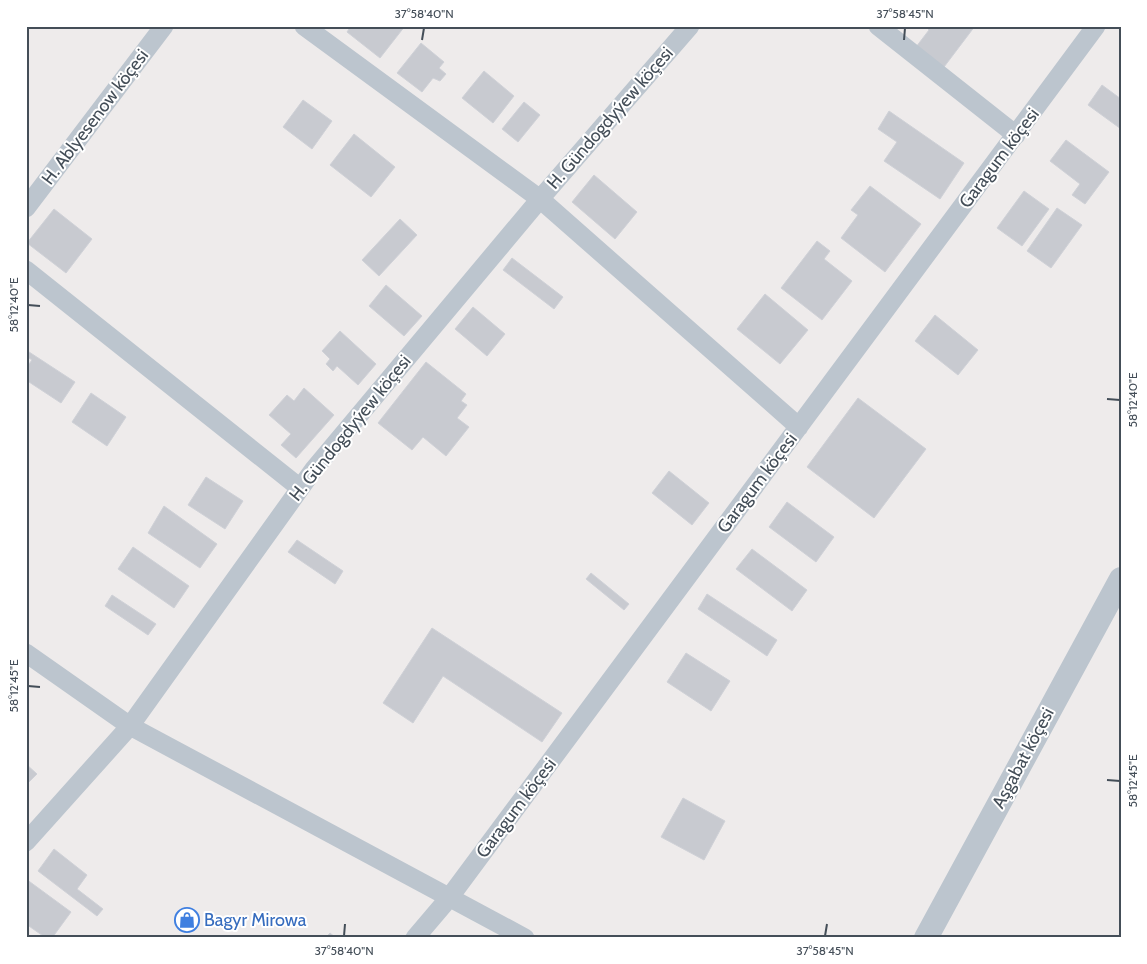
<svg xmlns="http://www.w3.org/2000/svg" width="1147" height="964" font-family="Cabin,sans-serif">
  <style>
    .building { fill: #c8cad0; stroke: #cfd1d7 }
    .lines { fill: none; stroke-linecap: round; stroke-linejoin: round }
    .minor { stroke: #bcc5ce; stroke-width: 19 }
    .tertiary { stroke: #bcc5ce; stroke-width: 24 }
    .ticks { fill: none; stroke: #444e58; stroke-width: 2 }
    .labels { text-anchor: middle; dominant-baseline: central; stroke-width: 4; stroke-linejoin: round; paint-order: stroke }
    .street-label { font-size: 18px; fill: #444e58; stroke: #fff }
    .shop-label { font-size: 18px; fill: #366cbe; stroke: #fff; text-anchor: start }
    .neatline { fill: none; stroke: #444e58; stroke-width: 2 }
    .ticks-label { font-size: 12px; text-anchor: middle; fill: #444e58 }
  </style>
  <rect width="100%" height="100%" fill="#eeebeb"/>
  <!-- building -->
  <path class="building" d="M351 26H405L380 58 347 32Z
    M925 26H975L944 67 916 47 929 30Z
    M421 43 444 62 439 68 446 74 440 81 433 78 422 92 397 73Z
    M484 71 514 96 493 123 462 98Z
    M1102 85 1121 99V129L1088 105Z
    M303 100 332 121 312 149 283 127Z
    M524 102 540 115 518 142 502 129Z
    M889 111 964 163 940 199 884 161 897 142 878 129Z
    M354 134 395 167 371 197 330 165Z
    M1066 140 1109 172 1085 204 1072 195 1080 184 1050 161Z
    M594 175 637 212 615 239 572 202Z
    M870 186 921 224 885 272 841 238 858 215 851 210Z
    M1024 191 1049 209 1022 246 997 228Z
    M1057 208 1082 225 1051 268 1027 251Z
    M54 209 92 239 66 273 27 243Z
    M400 219 417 235 379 276 362 260Z
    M817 241 830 251 824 259 852 281 822 320 781 288Z
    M512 258 563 297 554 309 503 270Z
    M386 285 422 316 404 336 369 306Z
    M765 294 808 330 780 364 737 329Z
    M473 307 505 334 487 356 455 329Z
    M935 315 978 350 958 375 915 341Z
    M340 331 376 364 358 385 337 366 333 371 326 364 330 359 322 351Z
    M26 350 75 382 61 403 26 380V368L32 360 26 356Z
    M426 362 466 394 461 401 467 405 457 418 469 427 446 456 423 437 412 450 378 423Z
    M304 388 334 415 296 458 281 445 291 434 269 415 287 395 294 401Z
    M91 393 126 417 107 446 72 422Z
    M858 398 926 449 874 518 807 467Z
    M669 471 709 503 692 525 652 493Z
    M206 477 243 501 225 529 188 505Z
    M787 502 834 537 816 562 769 527Z
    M164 506 217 544 200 568 148 533Z
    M297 540 343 571 335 584 288 552Z
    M133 547 189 586 174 608 118 569Z
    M752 549 807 590 792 611 736 569Z
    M591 573 629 604 624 610 586 579Z
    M707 594 777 640 767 656 698 609Z
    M112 595 156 624 148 635 105 606Z
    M432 628 562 713 542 742 443 676 413 723 383 703Z
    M686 653 730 681 711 711 667 682Z
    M26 764 37 774 29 782 26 780Z
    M683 798 725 821 704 860 661 837Z
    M54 849 87 875 77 889 103 909 97 916 38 871Z
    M26 879 71 912 52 938H46L26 924Z
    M330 933 336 938H325Z"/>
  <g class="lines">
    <!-- minor -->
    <path class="minor" d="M304 26 540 199 799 427
      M878 26 1016 135
      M26 208 164 26
      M26 270 300 488
      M26 653 130 726 525 938
      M26 842 130 726 314 469 540 199 690 26
      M415 938 449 898 1096 26"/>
    <!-- tertiary -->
    <path class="tertiary" d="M926 938 1121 579"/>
  </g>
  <!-- ticks -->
  <path class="ticks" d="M422 40 424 28M904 40 905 28M28 305 40 306M1107 399 1120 400M28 686 40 687M1107 780 1120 781M344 936 345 924M825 936 827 924"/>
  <!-- icons -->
  <defs>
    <symbol id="shop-ring" viewBox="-11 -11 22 22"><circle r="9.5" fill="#fff" stroke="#3f7fe0" stroke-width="1.5"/><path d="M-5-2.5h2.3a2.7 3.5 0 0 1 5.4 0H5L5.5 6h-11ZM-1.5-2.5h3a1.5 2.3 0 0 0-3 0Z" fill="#3f7fe0"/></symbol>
  </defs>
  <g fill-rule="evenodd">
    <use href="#shop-ring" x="173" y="906" width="28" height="28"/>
  </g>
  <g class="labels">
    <!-- street labels -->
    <g class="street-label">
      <text transform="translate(95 117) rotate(-53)">H. Ablyesenow köçesi</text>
      <text transform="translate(610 118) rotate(-49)">H. Gündogdyýew köçesi</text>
      <text transform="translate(999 158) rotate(-53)">Garagum köçesi</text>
      <text transform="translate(350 428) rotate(-51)">H. Gündogdyýew köçesi</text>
      <text transform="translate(757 483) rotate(-53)">Garagum köçesi</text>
      <text transform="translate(1023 758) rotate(-62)">Aşgabat köçesi</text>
      <text transform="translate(516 808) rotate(-53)">Garagum köçesi</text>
    </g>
    <!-- shop labels -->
    <g class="shop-label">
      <text x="204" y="920">Bagyr Mirowa</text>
    </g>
  </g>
  <!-- border -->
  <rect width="1147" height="964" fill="none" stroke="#ffffff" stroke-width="55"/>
  <rect x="28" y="28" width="1092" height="908" class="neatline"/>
  <g class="ticks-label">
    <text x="424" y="18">37°58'40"N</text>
    <text x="905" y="18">37°58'45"N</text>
    <text transform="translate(14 305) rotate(-90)" y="4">58°12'40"E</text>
    <text transform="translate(1133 400) rotate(-90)" y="4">58°12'40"E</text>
    <text transform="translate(14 686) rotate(-90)" y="4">58°12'45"E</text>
    <text transform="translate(1133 781) rotate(-90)" y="4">58°12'45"E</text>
    <text x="344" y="955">37°58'40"N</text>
    <text x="825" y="955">37°58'45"N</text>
  </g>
</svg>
